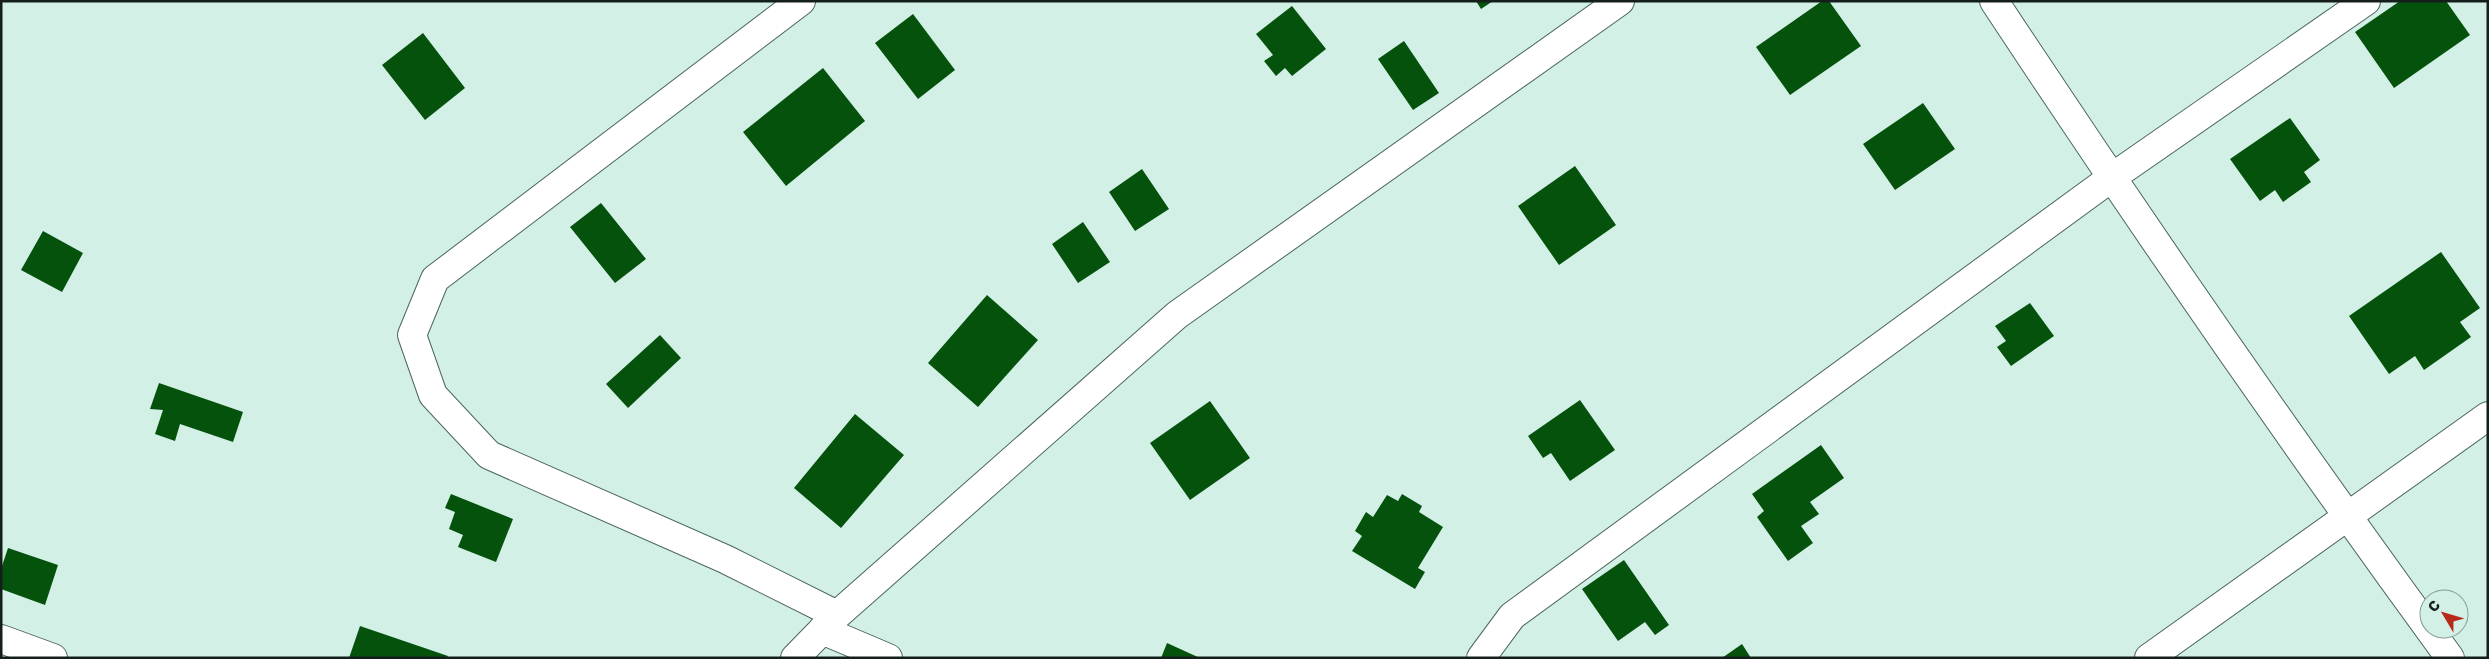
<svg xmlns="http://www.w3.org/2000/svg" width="2489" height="659" font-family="'Golos Text',sans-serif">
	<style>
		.building { fill: #05520d }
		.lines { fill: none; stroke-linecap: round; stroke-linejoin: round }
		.minor-casing { stroke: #4b665d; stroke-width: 30 }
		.minor { stroke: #fff; stroke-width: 28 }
	</style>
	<rect width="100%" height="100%" fill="#d2f0e6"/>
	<path class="building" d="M1476,1H1493L1481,9Z
		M1822,1H1829L1861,46L1790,95L1756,47Z
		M2400,1H2446L2470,35L2394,88L2355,32Z
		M1292,6L1326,49L1292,76L1285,68L1276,76L1264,61L1273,55L1256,34Z
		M913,14L955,70L918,99L875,43Z
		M423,33L465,88L425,120L382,65Z
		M1404,41L1439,93L1413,110L1378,59Z
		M823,68L865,121L786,186L743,132Z
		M1923,103L1955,149L1895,190L1863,144Z
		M2290,118L2320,160L2304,172L2311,182L2283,202L2275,190L2260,201L2230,159Z
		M1575,166L1616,225L1559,265L1518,206Z
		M1142,169L1169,209L1135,231L1109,192Z
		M601,203L646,259L615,283L570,227Z
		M1083,222L1110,262L1078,283L1052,244Z
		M43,231L83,253L62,292L21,270Z
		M2441,252L2480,308L2460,322L2471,337L2424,370L2415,356L2389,374L2349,316Z
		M987,295L1038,340L978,407L928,363Z
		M2030,303L2054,336L2011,366L1997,347L2006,341L1995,326Z
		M660,335L681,358L628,408L606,384Z
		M159,383L243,412L233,442L180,424L175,441L155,434L163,410L150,409Z
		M1580,400L1615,450L1570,481L1551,453L1543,458L1528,436Z
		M1210,401L1250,458L1190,500L1150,443Z
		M855,414L904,455L841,528L794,488Z
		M1821,445L1844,478L1810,502L1819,514L1801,526L1813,543L1788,561L1757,517L1764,511L1752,494Z
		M451,494L513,519L496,562L458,547L463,535L449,529L455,512L445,508Z
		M1402,494L1422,506L1419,512L1443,527L1418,568L1425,572L1415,589L1352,551L1362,536L1355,531L1366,512L1373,517L1387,495L1398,501Z
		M8,548L58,565L45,605L1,589V569Z
		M1624,560L1669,625L1655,635L1645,622L1618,641L1582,589Z
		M360,626L448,656L447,658H349Z
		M1167,643L1200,658H1161Z
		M1742,644L1751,658H1722Z"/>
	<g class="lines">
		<defs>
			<path id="minor" d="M801,1L435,279L412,335L433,395L489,455L725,559L837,615
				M1994,1C2141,224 2293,443 2450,658
				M822,630L888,658
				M1,639L53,658
				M795,658L837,615L1177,315L1620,1
				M1481,658L1512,616L2111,178L2366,1
				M2149,658L2488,416"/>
		</defs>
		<use href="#minor" class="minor-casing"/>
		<use href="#minor" class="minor"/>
	</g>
	<rect width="2489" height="659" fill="none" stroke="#141f1b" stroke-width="5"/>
	<g transform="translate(2444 614) rotate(308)"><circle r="24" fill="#d2f0e6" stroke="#869c95"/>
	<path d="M0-4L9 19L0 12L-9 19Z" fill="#b72a17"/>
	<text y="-8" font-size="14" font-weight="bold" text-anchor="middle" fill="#141f1b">С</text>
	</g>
</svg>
